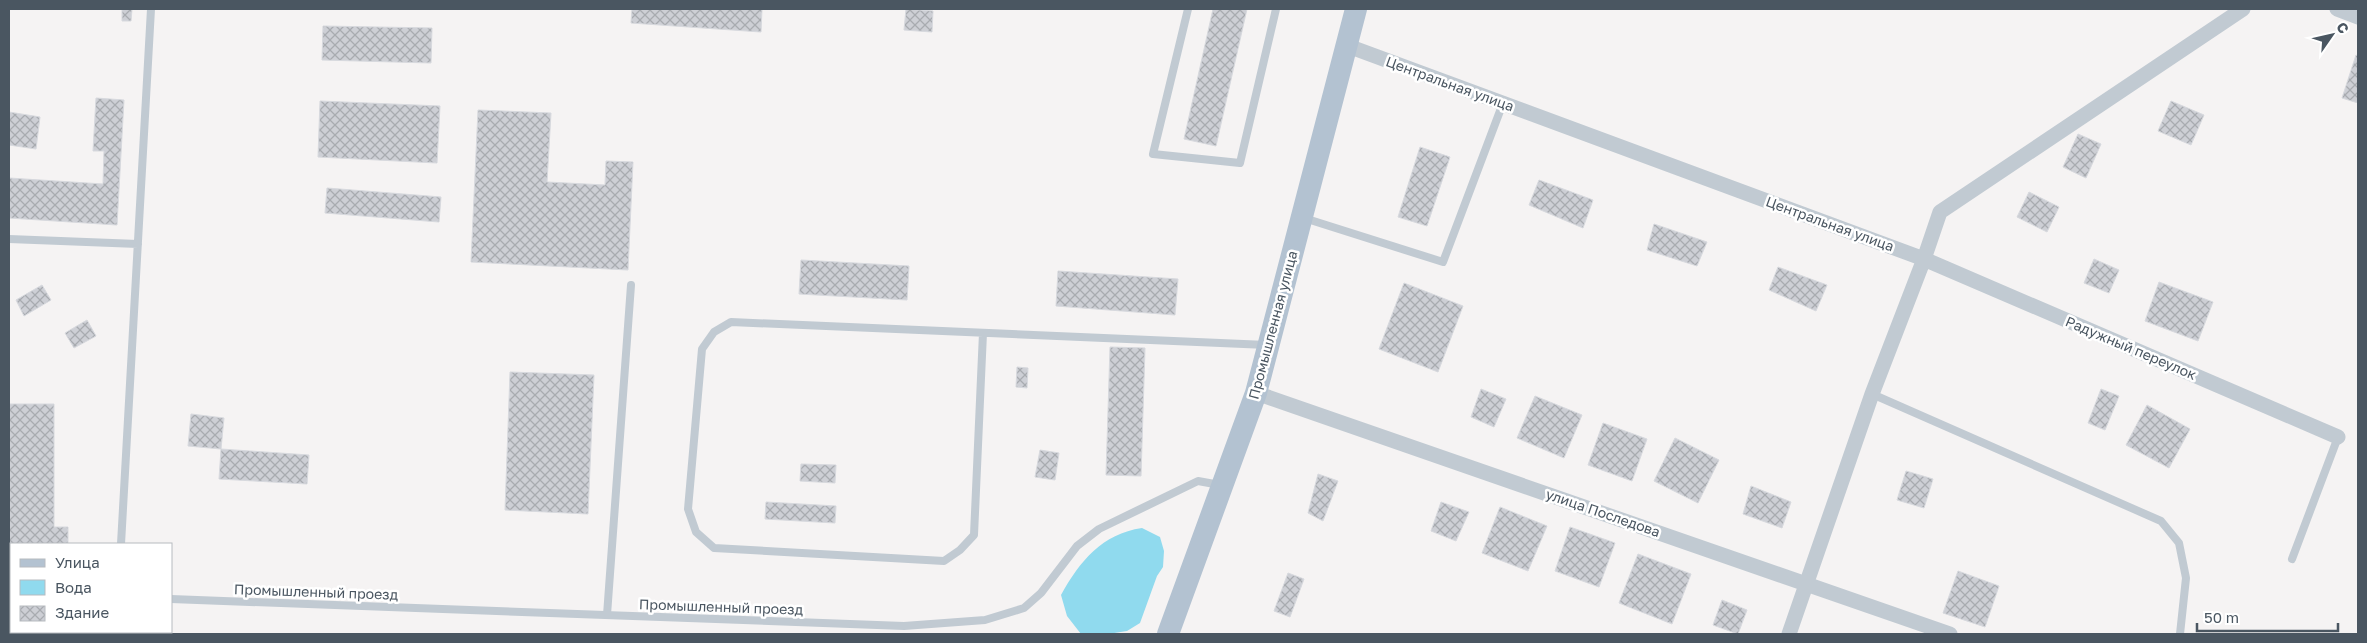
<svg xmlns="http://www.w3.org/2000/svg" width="2367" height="643" font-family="'Golos Text',sans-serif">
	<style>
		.water { fill: #90daee }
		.building { fill: url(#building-cross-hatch); stroke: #d7d9de }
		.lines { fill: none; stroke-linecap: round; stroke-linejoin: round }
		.service { stroke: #c1cad2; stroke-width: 8 }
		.minor { stroke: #c1cad2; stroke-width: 15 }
		.primary { stroke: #b3c2d1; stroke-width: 22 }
		.labels { text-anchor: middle; stroke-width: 5; stroke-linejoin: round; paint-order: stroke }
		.street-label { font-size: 14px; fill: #4a5661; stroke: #fff }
	</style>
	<defs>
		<pattern id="building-cross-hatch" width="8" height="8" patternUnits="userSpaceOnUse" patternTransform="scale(1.25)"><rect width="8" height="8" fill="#cdcfd5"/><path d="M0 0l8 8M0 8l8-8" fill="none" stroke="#a8abb0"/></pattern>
	</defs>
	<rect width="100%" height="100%" fill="#f5f3f3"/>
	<path class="water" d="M1142,528L1160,537L1164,551L1163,567L1157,576L1140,623L1127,631L1108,634H1081L1067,616L1061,595C1080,561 1102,534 1142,528Z"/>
	<path class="building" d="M122,9H132L131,21H122Z
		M632,9H762L761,32L631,23Z
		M906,9L933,11L932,32L904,30Z
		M1213,9H1247L1216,146L1184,139Z
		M323,26L432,28L431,63L322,60Z
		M2356,55L2358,56V103L2342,98Z
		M96,98L124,100L117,225L9,218V178L103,184L104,151H93Z
		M320,101L440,106L437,163L318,157Z
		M2171,101L2204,115L2191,145L2158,131Z
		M478,110L551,113L547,182L605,185L606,161L633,162L628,270L471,262Z
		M9,112L40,117L36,149L9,145Z
		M2078,134L2101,144L2086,178L2063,167Z
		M1420,147L1450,157L1427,226L1398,217Z
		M1539,180L1593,200L1583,228L1529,205Z
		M327,188L441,197L439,222L325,213Z
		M2029,192L2059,207L2047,232L2017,217Z
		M1654,224L1707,242L1697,266L1647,250Z
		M2094,259L2119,270L2109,293L2084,283Z
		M801,260L909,266L907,300L799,294Z
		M1778,267L1827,285L1816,311L1769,290Z
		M1058,271L1178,279L1175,315L1056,306Z
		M2159,282L2213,302L2198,341L2145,321Z
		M1404,283L1463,306L1438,372L1379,349Z
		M42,285L51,300L24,316L16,300Z
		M87,320L96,336L74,348L65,333Z
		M1110,347L1145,348L1141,476L1106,475Z
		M1017,367L1028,368L1027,388L1016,387Z
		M510,372L594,375L588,514L505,510Z
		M1481,389L1506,399L1494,427L1471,417Z
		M2101,389L2119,396L2105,430L2088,423Z
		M1535,396L1582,415L1564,458L1517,438Z
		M9,404H54V527H68V544H11V564H9Z
		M2147,405L2190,429L2169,468L2126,445Z
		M191,414L224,418L221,449L188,446Z
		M1603,423L1647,439L1632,481L1588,465Z
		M1675,438L1719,460L1698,503L1654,481Z
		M221,449L309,455L307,484L219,479Z
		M1040,450L1059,453L1055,480L1035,477Z
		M801,464L836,465L835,483L800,481Z
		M1906,471L1933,479L1924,508L1897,500Z
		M1318,474L1338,481L1323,521L1308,513Z
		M1751,486L1791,502L1782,528L1743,514Z
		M766,502L836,506L835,523L765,519Z
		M1441,502L1469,512L1456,541L1431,531Z
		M1500,507L1547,526L1528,571L1482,553Z
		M1570,527L1615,543L1599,587L1555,571Z
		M1638,554L1691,574L1672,624L1619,603Z
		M1958,571L1999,586L1985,627L1943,613Z
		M1288,573L1304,579L1290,617L1274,611Z
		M1722,600L1747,610L1738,634L1713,625Z"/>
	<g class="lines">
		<path class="service" d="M1188,9L1153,154L1240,163L1276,9
			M1304,218L1443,262L1503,103
			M9,239L138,244
			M983,333L974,535L960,550L944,561L714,548L696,532L688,509L702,349L714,332L731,322L1267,345
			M1872,394L2161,521L2179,543L2186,578L2180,634
			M121,544L151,9
			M2292,559L2338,437
			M9,598H11
			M171,599L904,626L985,620L1024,608L1041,593L1077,546L1099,529L1198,481L1220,485
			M607,615L631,285"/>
		<path class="minor" d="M2337,9L2358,17
			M1348,46L1924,259L1940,212L2243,9
			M1256,393L1950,634
			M1789,634L1872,394L1924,259L2338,437"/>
		<path class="primary" d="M1168,634L1256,393L1356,9"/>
	</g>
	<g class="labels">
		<g class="street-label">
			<text transform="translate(1450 84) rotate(20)" y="5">Центральная улица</text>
			<text transform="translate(1830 224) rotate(20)" y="5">Центральная улица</text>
			<text transform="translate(1273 325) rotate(-75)" y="5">Промышленная улица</text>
			<text transform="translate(2131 348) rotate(23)" y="5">Радужный переулок</text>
			<text transform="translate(1603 513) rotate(19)" y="5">улица Последова</text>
			<text transform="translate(316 592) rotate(2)" y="5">Промышленный проезд</text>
			<text transform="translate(721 607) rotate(2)" y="5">Промышленный проезд</text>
		</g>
	</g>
	<rect width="2367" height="643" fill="none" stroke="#4a5661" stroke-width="20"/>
	<rect x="10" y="543" width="162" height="90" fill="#ffffff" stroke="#b7bbc0"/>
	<rect x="20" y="559" width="25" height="8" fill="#b3c2d1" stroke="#b7bbc0"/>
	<text x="55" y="568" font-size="15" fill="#4a5661">Улица</text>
	<rect x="20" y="580" width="25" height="15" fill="#90daee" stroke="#b7bbc0"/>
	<text x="55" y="593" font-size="15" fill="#4a5661">Вода</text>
	<rect x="20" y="606" width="25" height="15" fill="url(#building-cross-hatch)" stroke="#b7bbc0"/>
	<text x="55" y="618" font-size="15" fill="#4a5661">Здание</text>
	<g transform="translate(2332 35) rotate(56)" stroke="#ffffff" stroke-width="4" paint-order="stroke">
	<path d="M0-4L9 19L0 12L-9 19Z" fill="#4a5661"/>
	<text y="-8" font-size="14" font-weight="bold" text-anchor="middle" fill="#4a5661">С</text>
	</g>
	<path d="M2197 623v8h141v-8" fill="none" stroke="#4a5661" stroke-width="2.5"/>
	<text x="2204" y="623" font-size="15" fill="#4a5661" stroke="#ffffff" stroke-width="4" paint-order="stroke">50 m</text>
</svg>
